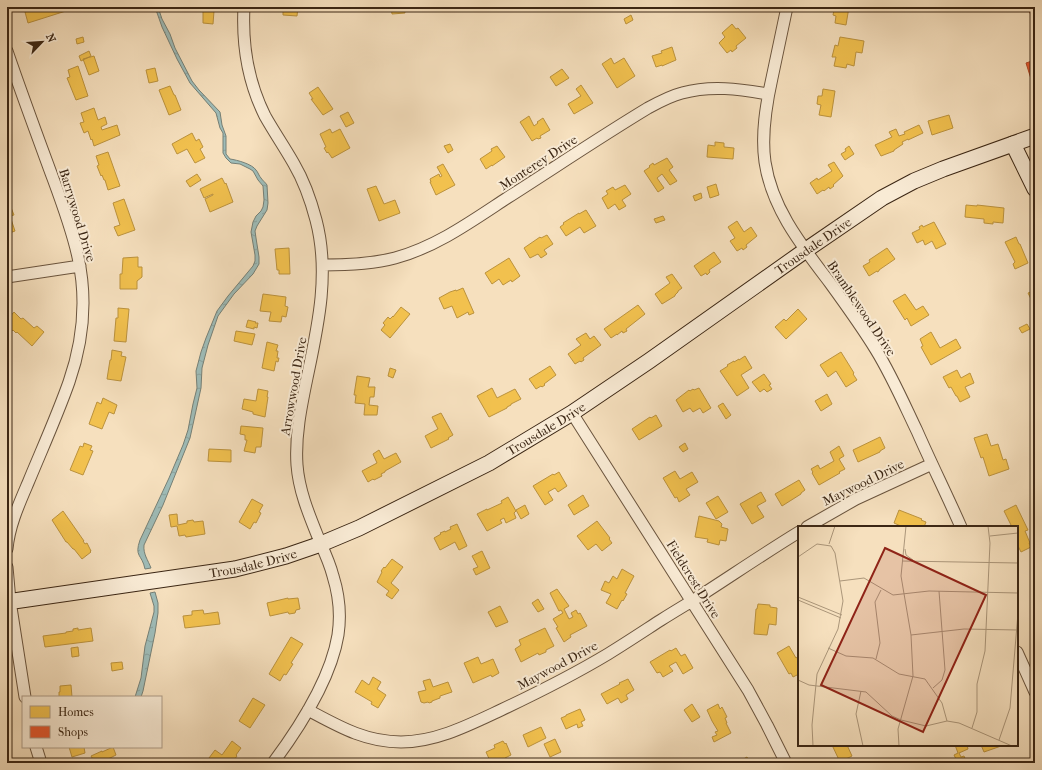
<svg xmlns="http://www.w3.org/2000/svg" width="1042" height="770" font-family="'IM FELL French Canon',serif">
	<style>
		.water { fill: url(#water-ripples); stroke: #768076 }
		.homes { fill: #f2c14e; stroke: #bb923d }
		.shops { fill: #e4572e; stroke: #b14826 }
		.lines { fill: none; stroke-linecap: round; stroke-linejoin: round }
		.street-casing { stroke: #6a543e; stroke-width: 13 }
		.secondary-casing { stroke: #3b2614; stroke-width: 17 }
		.street { stroke: #f9ebd5; stroke-width: 11 }
		.secondary { stroke: #f9ebd5; stroke-width: 15 }
		.labels { text-anchor: middle; stroke-width: 4; stroke-linejoin: round; paint-order: stroke }
		.street-label { font-size: 13px; fill: #3b2614; stroke: #f9ebd5 }
		.inset-road { fill: none; stroke: #ab967a; stroke-width: 1 }
		.view { fill: #8f2418; fill-opacity: 0.15; stroke: #8f2418; stroke-width: 2 }
		.inset-edge { fill: none; stroke: #3b2614; stroke-width: 2 }
	</style>
	<defs>
		<pattern id="water-ripples" width="26" height="14" patternUnits="userSpaceOnUse"><rect width="26" height="14" fill="#9ebcb8"/><path d="M2 4q2-2 4 0t4 0M15 11q2-2 4 0t4 0" fill="none" stroke="#89a19d"/></pattern>
	</defs>
	<rect width="100%" height="100%" fill="#f6e0be"/>
	<filter id="stains"><feTurbulence type="fractalNoise" baseFrequency=".005" numOctaves="4"/><feColorMatrix values="0 0 0 0 .2 0 0 0 0 .09 0 0 0 0 .02 0 0 0 .5 -.17"/></filter>
	<radialGradient id="worn" r=".72"><stop offset=".6" stop-color="#630" stop-opacity="0"/><stop offset="1" stop-color="#630" stop-opacity=".3"/></radialGradient>
	<path class="water" d="M155,7H158L162,19L170,34L175,48L192,81L199,90L220,112L222,125L226,136V154L230,159C237,160 252,164 256,170C258,172 259,176 261,178C263,181 265,182 267,185L268,203L267,210L257,226L255,231L256,238L259,257V264L253,274L234,294L218,316L208,345L202,368L201,388L190,438L163,505L144,545C143,554 148,560 151,568L145,569C142,554 134,557 140,540L169,478L183,445L188,430L193,404L197,388L196,371L201,352L206,338L217,311L228,296L253,266L255,261V255L251,232L253,222L256,216L261,211L263,207L264,200L263,186L258,180L253,171L250,169L240,164L231,163L226,158L223,153V133L220,128L216,113L190,83L177,59L162,27Z
		M155,592L158,603V613L155,633L143,691L141,697H135L141,678L145,646L154,612V606L150,593Z"/>
	<path class="homes" d="M42,7H68L69,10L28,23L25,12Z
		M283,7H298L297,16L283,15Z
		M321,7H337V8H333L332,11L322,10V7Z
		M391,7H412V8H404L405,13L392,14Z
		M837,7H849L846,25L835,23L836,16L833,15L834,10H836Z
		M203,10L214,11L213,24L203,23Z
		M631,15L633,20L626,24L624,19Z
		M732,24L736,29L738,28L746,38L736,46L737,48L732,52L731,50L727,53L719,43L725,37L722,33Z
		M83,37L84,42L77,44L76,39Z
		M840,37L864,41L862,53L856,52L854,66L847,64L846,68L834,66L836,57H832L835,45L838,46Z
		M672,47L676,60L662,66V65L656,67L652,56L662,53L661,51Z
		M89,51L91,56L81,61L79,56Z
		M94,56L99,71L89,75L83,59Z
		M611,58L614,64L624,58L635,76L617,88L602,64Z
		M78,66L88,96L76,100L67,78L70,77L68,70Z
		M155,68L158,81L149,83L146,70Z
		M562,69L569,78L556,86L550,77Z
		M581,85L593,103L574,114L568,104L581,96L576,89Z
		M170,86L174,95H175L181,110L169,115L159,90Z
		M318,87L333,109L323,115L311,99H313L309,93Z
		M823,89L835,91L831,117L819,115L821,105L817,104L818,96H822Z
		M94,108L98,120L105,117L107,124L101,127L102,130L117,125L120,135L94,146L92,139L91,140L88,131L84,133L80,123L84,122L81,113Z
		M348,112L354,123L346,127L340,116Z
		M949,115L953,128L932,135L928,121Z
		M529,116L534,126L538,123L537,122L543,118L550,130L540,136L541,138L538,139L537,138L532,141L520,122Z
		M919,125L923,133L908,140V139L902,142L903,144L894,150V151L881,156L875,145L892,137L889,132L896,129L899,136L905,134L904,132Z
		M330,129L332,133L340,129L350,148L332,158L328,152L327,153L324,148L326,147L320,134Z
		M192,133L196,141L199,139L203,147L200,149L205,158L195,163L187,149L177,154L172,144Z
		M715,142L724,143V147L734,148L733,159L707,157L708,145L715,146Z
		M450,144L453,150L448,153L444,146Z
		M497,146L505,157L492,166V165L486,169L480,159L492,151L491,149Z
		M849,146L854,154L845,160L841,154L846,151L845,149Z
		M108,152L120,186L108,190L105,180H104L102,175L101,176L97,166L99,165L96,156Z
		M667,158L673,167L669,170L677,181L670,185L662,174L657,178L664,188L658,192L644,171L650,167L649,166L653,163L654,165Z
		M834,162L843,176L833,185L834,186L830,189L829,187L824,191L823,190L817,194L810,183L817,178L818,180L832,171L828,165Z
		M443,164L455,185L436,195L430,182H431L430,179L439,174L440,177L442,176L437,167Z
		M197,174L201,180L190,187L186,181Z
		M222,178L225,184L226,183L233,202L210,212L205,199L213,195V194L204,198L200,189Z
		M716,184L719,195L710,198L707,187Z
		M625,185L631,194L622,200L626,206L619,210L615,204L608,209L602,198L608,194L606,191L613,187L615,190Z
		M376,186L384,204L395,200L400,213L379,221L367,189Z
		M701,193L702,198L695,201L693,196Z
		M124,199L135,230L118,236L114,227L120,225L113,203Z
		M10,205L14,215L10,216L15,231L7,234V207Z
		M966,205L977,206V205L1004,208L1003,223L993,222V224L984,223V219L965,217Z
		M586,210L596,226L584,233L580,227L566,236L560,227L564,224L563,223L579,213V214Z
		M663,216L665,220L656,223L654,219Z
		M737,221L744,232L751,227L757,236L746,245L747,247L743,250L742,248L737,251L730,241L735,238L728,227Z
		M934,222L946,244L936,249L932,241L925,245L923,240L917,243L912,233L920,229L919,227L922,225L923,227Z
		M547,235L553,244L544,250L547,254L541,258L538,254L530,258L524,248L540,237L541,238Z
		M1016,237L1019,244H1020L1028,263L1015,269L1013,264L1015,262L1005,242Z
		M289,248L290,274H279V270H277L275,249Z
		M887,248L895,259L879,270V271L877,272V271L869,276L863,266L870,262L869,260Z
		M714,252L721,262L709,270L710,272L707,275L706,273L701,276L694,266Z
		M138,257V267H142V277L137,281V289H120V274H122L123,258Z
		M509,258L520,276L512,282L511,280L503,285L499,279L492,284L485,273Z
		M672,274L682,288L678,291V292L675,295V296L662,304L655,294L670,283L666,277Z
		M463,288L474,313L469,315L468,312L457,318L452,306L444,309L439,298L450,292L456,290V291Z
		M1035,290V307L1028,293Z
		M263,294L286,297L285,306L288,307L286,317L282,316L281,322L269,321L271,312L260,311Z
		M905,294L916,310L923,306L929,315L911,326L907,318L905,320L893,301Z
		M638,305L645,314L626,329L627,331L623,333L622,331L617,335V334L611,338L604,329Z
		M401,307L410,314L390,338L381,330L385,325L383,323L388,317L390,319L393,316V317Z
		M118,308L129,309L126,342L114,341L116,318H118Z
		M798,309L807,319L786,339L775,327L784,319L786,321Z
		M14,312L21,319L23,318L34,328L37,326L44,332L32,346L17,332L16,333L13,330L7,336V320Z
		M248,320L256,322L255,323H258L257,328L254,327V329L246,327Z
		M1027,324L1030,329L1022,333L1019,328Z
		M236,331L255,334L252,345L234,341Z
		M931,332L940,348L956,339L961,348L931,365L921,347L923,346L920,339Z
		M586,333L590,339L594,336L601,345L583,358L584,360L581,362L580,361L575,364L568,354L581,345L576,339Z
		M267,342L278,345L276,351H278L277,358H279L278,362L276,361L274,371L262,368Z
		M112,350L122,352L121,356L126,357L121,381L107,379L110,360H111Z
		M841,352L854,373L853,374L857,380L846,387L836,371L828,377L820,365Z
		M745,356L752,368L741,375L749,388L737,396L720,371L728,366L727,365L734,361V362L739,359V360Z
		M550,366L556,375L544,384L545,385L542,387L541,386L536,389L529,379Z
		M390,368L396,370L393,378L388,376Z
		M957,370L961,378L970,373L974,383L965,387L970,397L960,402L957,396H956L951,387L949,388L943,377Z
		M764,374L771,384L769,385L772,389L767,392L764,389L760,392L752,382Z
		M357,376L370,378L368,387H375L374,397H370L369,405L378,406L377,415H364L365,404L355,403L356,395H354Z
		M492,388L497,398L515,389L521,399L511,404V405L507,407V408L489,417L477,396Z
		M699,388L711,408L703,413L700,408L693,412L690,408L683,412L676,400L689,390L690,391L693,389L694,390Z
		M258,389L268,391L267,397H268L265,417L253,414V412L242,409L244,399L256,401Z
		M827,394L832,404L821,411L815,401Z
		M103,398L117,405L114,414L109,412L102,429L89,424L97,402L101,404Z
		M723,403L731,415L726,419L718,406Z
		M441,413L453,435L448,438L449,439L431,448L425,436L438,429L432,417Z
		M656,415L662,426L639,440L632,429L650,417L651,418Z
		M241,426L263,428L261,447H256L255,453L244,451L247,440H245V435L240,434Z
		M987,434L991,446L998,444L1003,460L1006,459L1009,469L989,476L983,457L981,458L974,438Z
		M880,437L885,448L880,451V452L858,462L853,450Z
		M84,443L92,446L90,450L93,451L83,475L70,470L80,446L83,447Z
		M685,443L688,449L683,452L679,447Z
		M839,446L844,456L839,459L845,469L839,472L840,473L819,485L812,473L813,472L811,469L818,465L820,469L834,461L830,452Z
		M209,449L231,450V462L208,461Z
		M379,450L384,459L396,453L401,462L385,471V472L381,474L382,476L374,480L373,479L368,482L362,471L377,463L373,454Z
		M675,471L680,479L692,472L698,482L686,489L690,495L679,502L677,497L675,498L663,478Z
		M559,472L567,486L558,492L555,488L548,492L553,500L545,505L533,486L553,474L554,475Z
		M799,480L805,490L801,493V494L782,506L775,494Z
		M761,492L766,501L757,506L764,517L752,524L740,504Z
		M583,495L589,506L574,515L568,505Z
		M718,496L728,512L716,519L706,503Z
		M508,497L516,511L514,513L516,518L506,523L504,518L500,520L502,523L487,531L477,514L487,509V510L502,503L501,501Z
		M252,499L263,505L259,512L261,513L256,523L254,522L250,529L239,522Z
		M525,505L529,514L521,519L516,510Z
		M1016,505L1028,530L1025,531L1030,543H1029L1031,547L1021,552L1017,544V527H1012L1004,511Z
		M899,510L922,519L921,520L926,522L924,527H903L894,523Z
		M63,511L84,541H83L85,544L87,543L91,551H90L91,552L82,559L74,549H73L67,542H66L52,520Z
		M177,514L178,525L187,523V521L193,520L194,522L203,521L205,534L186,537L185,535L179,536L177,526L171,527L169,515Z
		M699,516L719,521L722,524L721,527L728,529L726,541L720,540L719,545L707,542L708,539L695,537Z
		M597,521L610,538L609,539L612,543L602,551L596,544L588,550L577,536Z
		M457,524L467,546L459,550L455,542L440,550L434,538L441,534L440,533L445,531V532L451,529L450,527Z
		M482,551L490,568L476,575L473,569L478,567L472,556Z
		M392,559L403,567L391,583L399,590L392,599L386,595L389,591L377,582L382,572L381,571L384,567L385,568Z
		M622,569L634,576L625,593L627,594L623,601L622,600L617,609L606,603L611,594L601,590L605,581L609,583L613,576L617,579Z
		M557,589L569,606L564,609L569,619L573,617L571,613L576,610L578,614L580,613L587,626L570,635L571,637L564,642L556,628L558,627L553,619L563,613L561,610L559,611L550,593Z
		M288,598V599L298,598L300,609L296,610L295,613L289,614L288,612L270,616L267,603Z
		M538,599L544,609L538,612L532,603Z
		M758,604L770,605V607L777,608L776,625L769,624L767,635L754,634L756,609H757Z
		M500,606L508,622L496,627L488,612Z
		M203,610L204,614L218,612L220,624L185,628L183,616L192,615V611Z
		M78,628V630L91,628L93,641L45,647L43,636L66,633V632L73,631V629Z
		M545,628L554,646L546,650V652L539,655L538,653L521,662L515,649L521,645L519,640Z
		M291,637L303,644L291,663L293,664L286,675L284,674L280,681L269,674Z
		M789,646L796,658L799,656V674L793,677L791,673L789,674L777,653Z
		M78,647L79,656L72,657L71,648Z
		M676,648L681,656L685,654L693,668L683,674L676,662L669,666L673,671L663,677L660,672L657,673L650,662L670,650L671,651Z
		M478,657L481,664L493,659L499,673L492,677L491,675L473,683L464,663Z
		M122,662L123,669L112,671L111,663Z
		M373,677L381,682L377,689L386,695L378,708L371,704L372,702L355,692L362,680L369,685Z
		M430,679L433,687L448,682L452,692L440,696V698L432,701V702L429,703L428,702L424,703L421,702L418,692L426,690L423,681Z
		M628,679L634,690L626,695L628,699L621,703L618,698L607,704L601,694L620,684L619,683Z
		M71,685L72,697H59V692H60V686Z
		M253,698L265,705L250,728L239,721Z
		M692,704L700,717L692,722L684,710Z
		M718,704L720,709L722,707L727,717L725,718L727,723H726L731,733L714,742L712,737L717,735L715,732L718,731L712,721L707,710Z
		M580,709L585,720L581,722L583,726L578,728L577,724L566,729L561,718L566,716V715Z
		M541,727L546,738L528,747L523,735Z
		M555,739L561,752L550,757L544,744Z
		M232,741L241,748L236,755L237,756L232,763H215L209,758L215,750L222,755Z
		M503,741L505,744L506,743L511,755L505,758L507,763H491L486,752L495,748L494,745Z
		M832,745H847L852,756L840,762Z
		M955,745H967L968,749L959,753L961,757L964,756L967,763H947L956,759L954,755L958,753Z
		M981,745H1004L984,752Z
		M69,747H84L85,753L72,757Z
		M113,747L116,755L106,760V761L102,763H95L91,756L102,751V752Z
		M747,757L750,763H736Z"/>
	<path class="shops" d="M1028,7H1035V27Z
		M1035,60V82H1032L1026,63Z"/>
	<g class="lines">
		<defs>
			<path id="street" d="M244,7C242,45 248,82 265,116C274,132 285,148 294,164C304,181 311,201 316,220C330,273 318,326 307,378C301,407 295,436 297,465C299,492 310,517 320,542C325,553 330,564 333,576C339,595 341,615 338,635C331,678 299,728 273,763
				M787,7C782,31 777,54 772,78C766,105 761,134 765,162C772,209 802,246 830,283C846,305 862,327 876,350C892,376 904,404 917,431C931,463 947,495 961,527
				M7,51C20,89 34,127 48,165C59,195 71,225 78,257C87,298 83,342 69,382C57,416 42,449 28,483C19,504 9,526 7,549
				M323,265C347,265 372,264 395,258C436,247 472,221 507,198C554,168 600,137 648,108C659,102 670,96 682,93C711,85 739,89 768,94
				M7,277L80,266
				M572,413L748,690L767,725L786,763
				M807,527L856,499L932,464
				M7,567L10,601L25,697
				M1017,652L1035,692
				M308,710C338,726 365,742 401,742C436,742 469,725 501,710C537,693 573,675 608,654C626,643 644,631 661,620C672,613 682,607 692,601C728,578 763,554 799,532
				M36,747L41,763"/>
			<g id="secondary">
				<path d="M1013,144L1035,189"/>
				<path id="s1" d="M7,602L235,569L286,556L321,544L359,528L489,463L572,413L649,361L806,250L882,198L914,181L943,169L1035,136"/>
			</g>
		</defs>
		<use href="#street" class="street-casing"/>
		<use href="#secondary" class="secondary-casing"/>
		<use href="#street" class="street"/>
		<use href="#secondary" class="secondary"/>
	</g>
	<g class="labels">
		<g class="street-label">
			<text transform="translate(538 162) rotate(-33)" y="5">Monterey Drive</text>
			<text transform="translate(78 215) rotate(73)" y="5">Barrywood Drive</text>
			<text dy="5" stroke="none"><textPath href="#s1" startOffset="897">Trousdale Drive</textPath></text>
			<text transform="translate(862 308) rotate(56)" y="5">Bramblewood Drive</text>
			<text transform="translate(293 386) rotate(-80)" y="5">Arrowwood Drive</text>
			<text dy="5" stroke="none"><textPath href="#s1" startOffset="573">Trousdale Drive</textPath></text>
			<text transform="translate(863 482) rotate(-26)" y="5">Maywood Drive</text>
			<text dy="5" stroke="none"><textPath href="#s1" startOffset="249">Trousdale Drive</textPath></text>
			<text transform="translate(694 579) rotate(58)" y="5">Fieldcrest Drive</text>
			<text transform="translate(557 665) rotate(-28)" y="5">Maywood Drive</text>
		</g>
	</g>
	<g transform="translate(798 526)">
		<rect width="220" height="220" fill="#f6e0be"/>
		<path class="inset-road" d="M192,10L220,7M31,18L37,0M107,23L108,29L115,34M0,31L19,18L33,20L37,27L45,75L40,103L19,148L14,199L15,220M104,35L220,37M42,55L66,52L95,69L131,65L220,67M0,71L44,89M0,74L43,92M113,109L166,103L220,104M30,122L48,130L75,132L101,148L127,153L144,177L149,195M78,133L82,117L77,76L83,64M0,154L11,159L68,166L94,190L103,194L128,200L149,195L161,197L214,220M135,162L144,154L147,144L141,65M63,165L58,188L65,220M174,202L179,186V158L187,125L192,17L190,0M201,214L212,182L220,87M101,220L100,203L115,150L113,109L103,50L108,0"/>
		<path class="view" d="M87,22L188,69L125,206L23,159Z"/>
		<rect width="220" height="220" class="inset-edge"/>
	</g>
	<rect width="1042" height="770" fill="none" stroke="#f6e0be" stroke-width="24"/>
	<rect x="8" y="8" width="1026" height="754" fill="none" stroke="#3b2614" stroke-width="2"/>
	<rect x="12" y="12" width="1018" height="746" fill="none" stroke="#3b2614"/>
	<rect x="22" y="696" width="140" height="52" fill="#f9ebd5" stroke="#ad9c88"/>
	<rect x="30" y="706" width="20" height="12" fill="#f2c14e" stroke="#ad9c88"/>
	<text x="58" y="716" font-size="12" fill="#3b2614">Homes</text>
	<rect x="30" y="726" width="20" height="12" fill="#e4572e" stroke="#ad9c88"/>
	<text x="58" y="736" font-size="12" fill="#3b2614">Shops</text>
	<g transform="translate(42 42) rotate(65)" stroke="#f9ebd5" stroke-width="3" paint-order="stroke">
	<path d="M0-3L7 15L0 10L-7 15Z" fill="#3b2614"/>
	<text y="-6" font-size="11" font-weight="bold" text-anchor="middle" fill="#3b2614">N</text>
	</g>
	<rect width="100%" height="100%" filter="url(#stains)"/>
	<rect width="100%" height="100%" fill="url(#worn)"/>
</svg>
